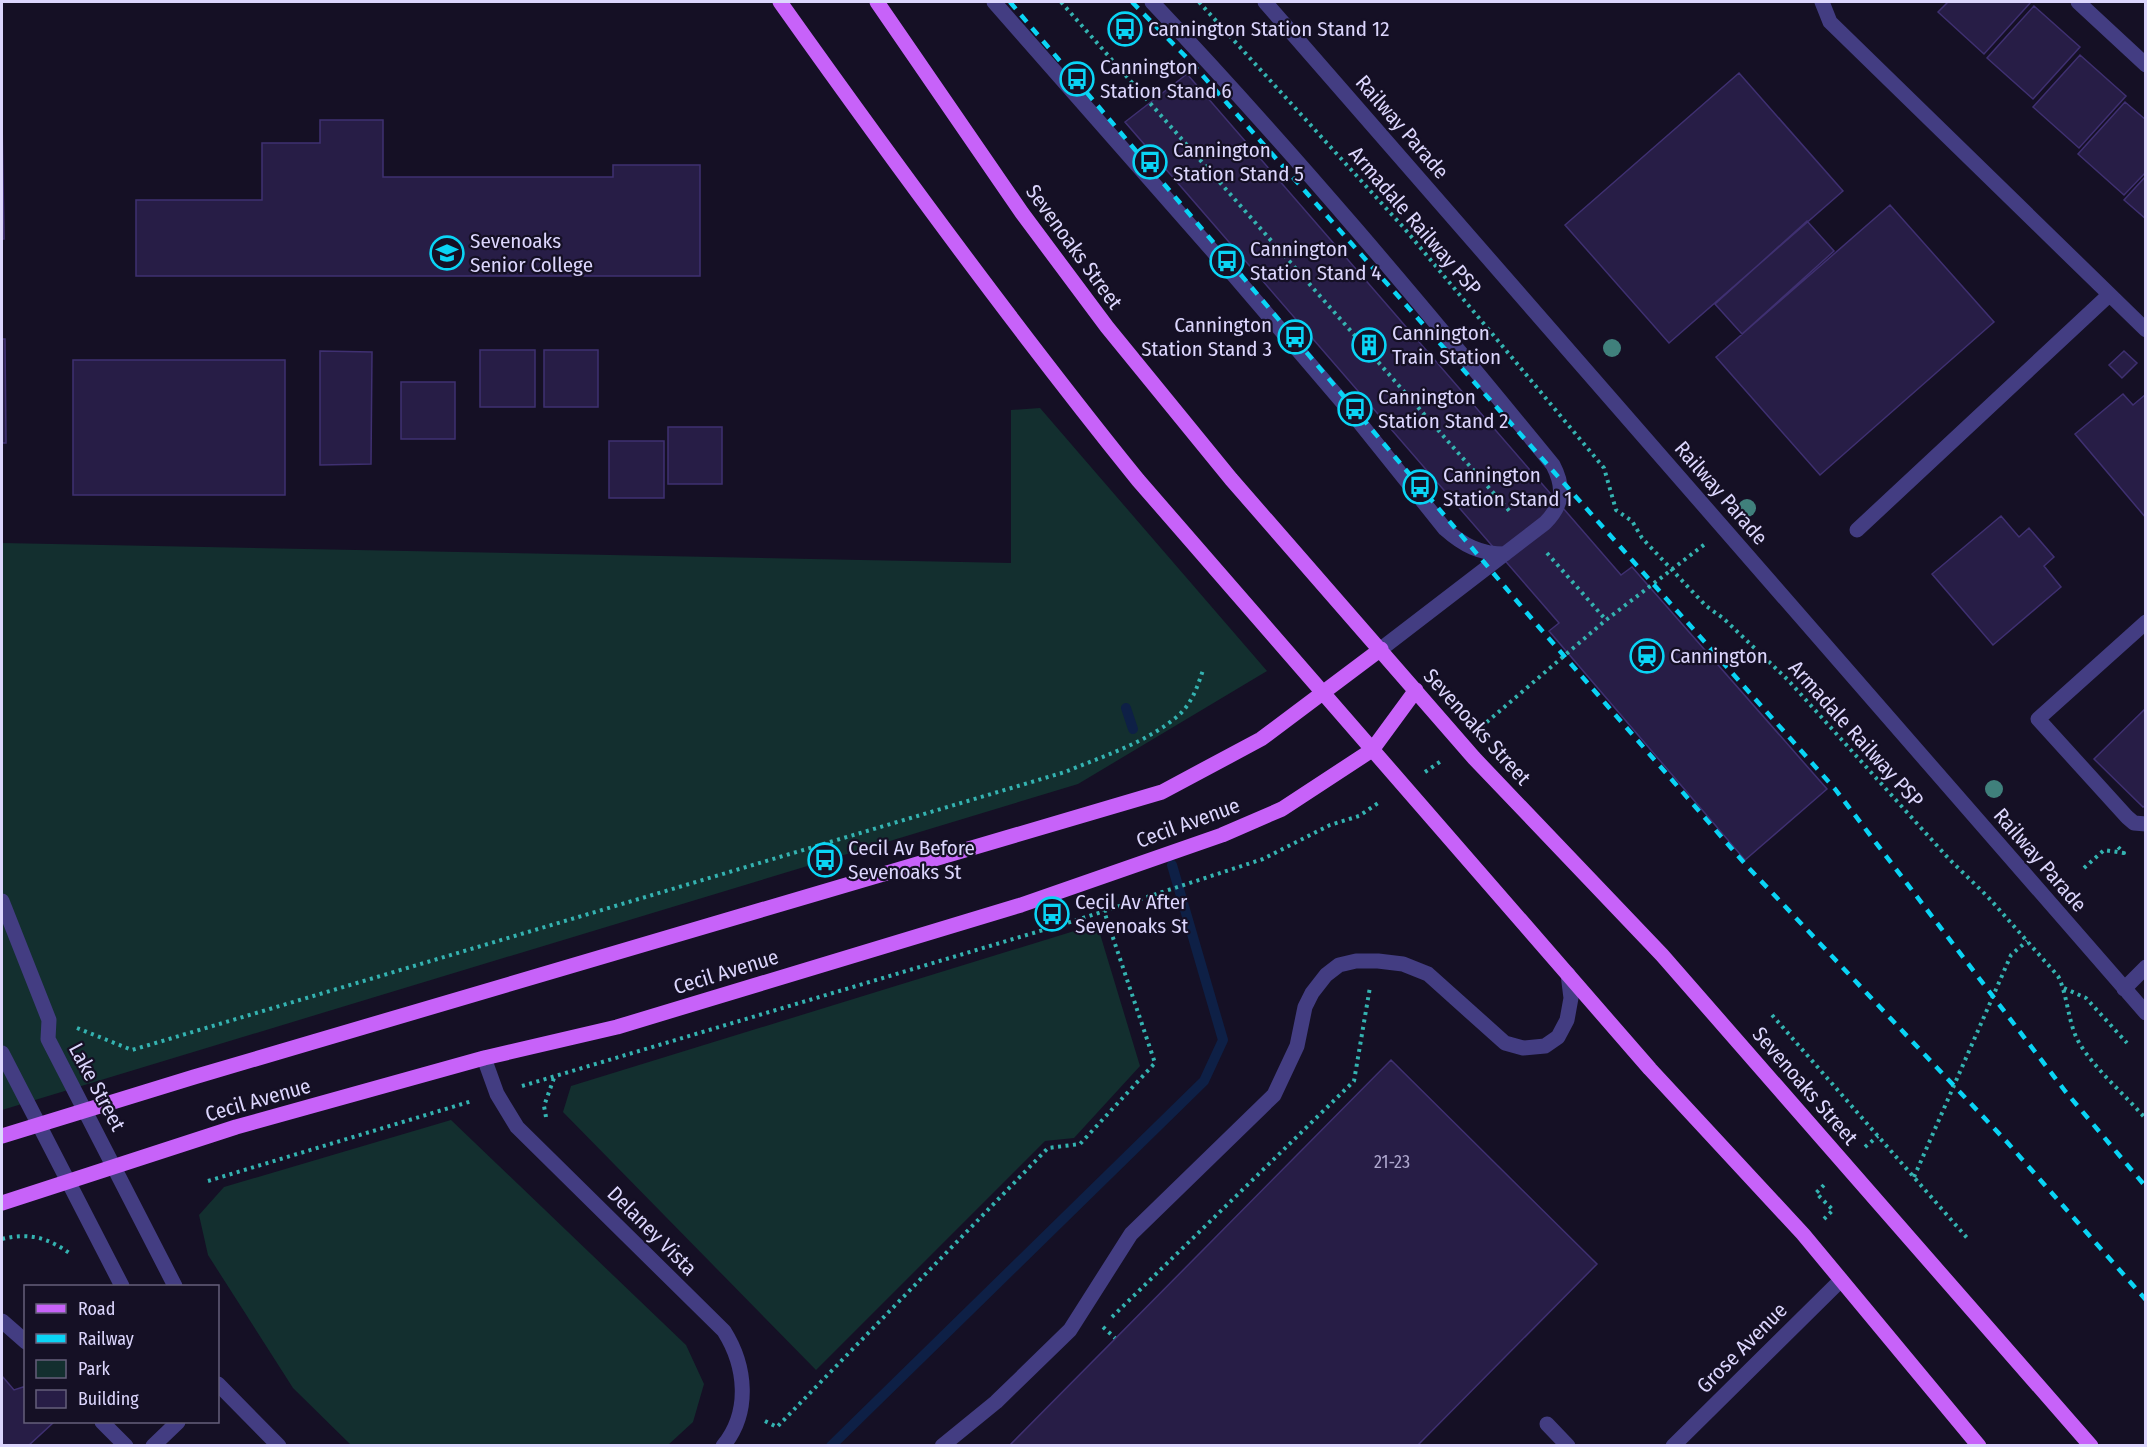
<svg xmlns="http://www.w3.org/2000/svg" width="2147" height="1447" font-family="'Fira Sans Condensed',sans-serif">
	<style>
		.green { fill: #132f2f }
		.lines { fill: none; stroke-linecap: round; stroke-linejoin: round }
		.stream { stroke: #0e2046; stroke-width: 10 }
		.building { fill: #271d46; stroke: #3f3071; stroke-width: 1.5 }
		.path { stroke: #34b3b1; stroke-width: 4; stroke-dasharray: 3 4.5; stroke-linecap: butt }
		.minor { stroke: #433d82; stroke-width: 15 }
		.major { stroke: #c762f9; stroke-width: 15 }
		.rail { stroke: #0ad4f5; stroke-width: 4.5; stroke-dasharray: 9 8; stroke-linecap: butt }
		.tree { fill: #40807c }
		.labels { text-anchor: middle; stroke-width: 4.5; stroke-linejoin: round; paint-order: stroke }
		.number-label { font-size: 18px; fill: #afa8cf }
		.poi-label { font-size: 21px; fill: #dcd6fd; stroke: #151025; text-anchor: start }
		.street-label { font-size: 21px; fill: #dcd6fd; stroke: #151025 }
	</style>
	<rect width="100%" height="100%" fill="#151025"/>
	<path class="green" d="M1040,408L1267,671L1078,784L2,1110V543L1011,563V410Z
		M1097,924L1140,1066L1074,1138L1045,1141L816,1370L563,1112L571,1086Z
		M451,1120L686,1345L704,1384L693,1422L668,1445H351L293,1388L208,1255L199,1215L224,1187Z"/>
	<g class="lines">
		<path class="stream" d="M1126,708L1133,729
			M831,1446L1204,1081L1223,1040L1172,865"/>
	</g>
	<path class="building" d="M1948,2H2031L1984,54L1938,12Z
		M2034,6L2080,47L2033,99L1987,58Z
		M2080,55L2126,96L2079,148L2033,107Z
		M1739,73L1843,191L1669,343L1565,225Z
		M1187,74L1621,575L1632,567L1827,789L1745,860L1549,631L1559,623L1125,122Z
		M2125,102L2146,120V172L2124,195L2078,154Z
		M2,117L4,239H2Z
		M320,120H383V177H613V165H700V276H136V200H262V143H320Z
		M2146,176V219L2124,200Z
		M1890,205L1994,322L1820,475L1716,357Z
		M1807,221L1834,251L1742,334L1715,304Z
		M2,339H5L6,443H2Z
		M480,350H535V407H480Z
		M544,350H598V407H544Z
		M320,351L372,352L371,464L320,465Z
		M2124,351L2137,363L2122,378L2109,365Z
		M73,360H285V495H73Z
		M401,382H455V439H401Z
		M2123,394L2133,405L2146,394V518L2075,434Z
		M668,427H722V484H668Z
		M609,441H664V498H609Z
		M2001,516L2019,537L2029,528L2054,557L2044,566L2061,587L1993,645L1932,574Z
		M2146,708V805L2143,807L2094,759Z
		M1391,1060L1597,1264L1417,1446H1009Z
		M2,1376L14,1390L26,1386V1422H54L28,1446H2Z"/>
	<g class="lines">
		<path class="path" d="M1061,2L1512,514
			M1199,2L1404,228L1604,468L1616,510L1632,521L1642,538L1706,606L1723,618L1788,680L1949,859L1988,897L2058,976C2069,998 2067,1024 2081,1046C2098,1072 2125,1095 2146,1119
			M1547,553L1606,620
			M1481,727L1606,620L1705,544
			M1425,772L1441,761
			M2084,868L2104,850L2124,853L2115,844
			M2064,988L2086,998L2127,1043
			M1772,1015L1968,1239
			M77,1028L132,1050L1065,772C1103,756 1152,741 1182,712C1193,700 1198,685 1203,670
			M522,1086L1080,919L1263,859L1330,825L1359,816L1381,801
			M546,1117L544,1106L554,1078
			M1865,1147L1878,1136
			M1914,1177L2011,955L2027,941
			M208,1181L472,1101
			M1824,1219L1833,1210L1816,1193L1827,1182
			M2,1239C30,1232 49,1238 72,1255
			M1112,1317L1354,1081L1370,987
			M1103,1327L1115,1338
			M765,1421L777,1427L1048,1148L1080,1144L1155,1063L1104,911"/>
		<path class="minor" d="M994,2L1225,265L1356,418L1445,529C1463,545 1480,554 1505,554
			M1152,2C1292,150 1424,307 1553,465C1565,488 1563,505 1545,523L1381,649
			M1265,2L2146,1013
			M1822,2L1830,22L2146,330
			M2078,2L2146,65
			M1857,530L2109,295
			M2146,622L2038,719L2127,817L2134,823L2146,824
			M2,901L49,1020L48,1039L175,1286
			M2124,989L2146,967
			M2,1053L122,1286
			M484,1058L497,1094L517,1127L724,1331C746,1366 751,1412 723,1446
			M2,1321L26,1342
			M218,1384L279,1446
			M102,1422L126,1446
			M1547,1424L1568,1446
			M153,1446L178,1422
			M942,1446L996,1402L1070,1330L1131,1234L1274,1095L1297,1046L1305,1007L1312,993L1326,975L1339,965L1356,961H1378L1403,964L1428,974L1505,1043L1523,1048L1545,1046L1558,1037L1567,1020L1571,998L1568,974
			M1673,1446L1841,1280"/>
		<path class="major" d="M780,2C895,164 1013,325 1138,480L1650,1069L1803,1234L1979,1446
			M877,2L1022,213L1107,327L1231,479L1474,758L1662,955L2091,1446
			M2,1136L194,1077L1162,792L1261,739L1381,649
			M2,1203L236,1127L484,1058L617,1027L1021,905L1222,835L1282,809L1372,750L1416,690"/>
		<path class="rail" d="M1010,2L1538,626L1746,865L2007,1142L2146,1300
			M1132,2L1187,58L1835,789L2065,1091L2146,1187"/>
	</g>
	<g class="tree">
		<circle cx="1612" cy="348" r="9"/>
		<circle cx="1747" cy="508" r="9"/>
		<circle cx="1994" cy="789" r="9"/>
	</g>
	<defs>
		<symbol id="bus-ring" viewBox="-11 -11 22 22"><circle r="9.5" fill="#151025" stroke="#0ad4f5" stroke-width="1.5"/><path d="M-5-6H5V4H4V6H2V4H-2V6H-4V4H-5ZM-3.5-4V0h7V-4ZM-3.5 1.2v1.5H-2V1.2ZM2 1.2v1.5H3.5V1.2Z" fill="#0ad4f5"/></symbol>
		<symbol id="school-ring" viewBox="-11 -11 22 22"><circle r="9.5" fill="#151025" stroke="#0ad4f5" stroke-width="1.5"/><path d="M0-5L7-2L0 1L-7-2ZM-4 1L0 2.5L4 1V4Q0 6-4 4Z" fill="#0ad4f5"/></symbol>
		<symbol id="building-ring" viewBox="-11 -11 22 22"><circle r="9.5" fill="#151025" stroke="#0ad4f5" stroke-width="1.5"/><path d="M-4-6H4V6H1V3H-1V6H-4ZM-2.5-4.3h1.7v1.8h-1.7ZM.8-4.3h1.7v1.8H.8ZM-2.5-1h1.7V.8h-1.7ZM.8-1h1.7V.8H.8Z" fill="#0ad4f5"/></symbol>
		<symbol id="station-ring" viewBox="-11 -11 22 22"><circle r="9.5" fill="#151025" stroke="#0ad4f5" stroke-width="1.5"/><path d="M-3-6H3Q5-6 5-4V2Q5 4 3 4L4.5 6H3L1.5 4h-3L-3 6H-4.5L-3 4Q-5 4-5 2V-4Q-5-6-3-6ZM-3.5-4v3h7v-3ZM-3.5 1v1.5H-2V1ZM2 1v1.5H3.5V1Z" fill="#0ad4f5"/></symbol>
	</defs>
	<g fill-rule="evenodd">
		<use href="#bus-ring" x="1106" y="10" width="38" height="38"/>
		<use href="#bus-ring" x="1058" y="60" width="38" height="38"/>
		<use href="#bus-ring" x="1131" y="143" width="38" height="38"/>
		<use href="#school-ring" x="428" y="234" width="38" height="38"/>
		<use href="#bus-ring" x="1208" y="242" width="38" height="38"/>
		<use href="#bus-ring" x="1276" y="318" width="38" height="38"/>
		<use href="#building-ring" x="1350" y="326" width="38" height="38"/>
		<use href="#bus-ring" x="1336" y="390" width="38" height="38"/>
		<use href="#bus-ring" x="1401" y="468" width="38" height="38"/>
		<use href="#station-ring" x="1628" y="637" width="38" height="38"/>
		<use href="#bus-ring" x="806" y="841" width="38" height="38"/>
		<use href="#bus-ring" x="1033" y="895" width="38" height="38"/>
	</g>
	<g class="labels">
		<g class="number-label">
			<text x="1392" y="1168">21-23</text>
		</g>
		<g class="poi-label">
			<text x="1148" y="36">Cannington Station Stand 12</text>
			<text x="1100" y="74">Cannington<tspan x="1100" dy="24">Station Stand 6</tspan></text>
			<text x="1173" y="157">Cannington<tspan x="1173" dy="24">Station Stand 5</tspan></text>
			<text x="470" y="248">Sevenoaks<tspan x="470" dy="24">Senior College</tspan></text>
			<text x="1250" y="256">Cannington<tspan x="1250" dy="24">Station Stand 4</tspan></text>
			<text x="1272" y="332" text-anchor="end">Cannington<tspan x="1272" dy="24">Station Stand 3</tspan></text>
			<text x="1392" y="340">Cannington<tspan x="1392" dy="24">Train Station</tspan></text>
			<text x="1378" y="404">Cannington<tspan x="1378" dy="24">Station Stand 2</tspan></text>
			<text x="1443" y="482">Cannington<tspan x="1443" dy="24">Station Stand 1</tspan></text>
			<text x="1670" y="663">Cannington</text>
			<text x="848" y="855">Cecil Av Before<tspan x="848" dy="24">Sevenoaks St</tspan></text>
			<text x="1075" y="909">Cecil Av After<tspan x="1075" dy="24">Sevenoaks St</tspan></text>
		</g>
		<g class="street-label">
			<text transform="translate(1402 127) rotate(49)" y="7">Railway Parade</text>
			<text transform="translate(1415 221) rotate(49)" y="7">Armadale Railway PSP</text>
			<text transform="translate(1074 247) rotate(54)" y="7">Sevenoaks Street</text>
			<text transform="translate(1721 493) rotate(49)" y="7">Railway Parade</text>
			<text transform="translate(1477 727) rotate(48)" y="7">Sevenoaks Street</text>
			<text transform="translate(1856 734) rotate(48)" y="7">Armadale Railway PSP</text>
			<text transform="translate(1188 823) rotate(-20)" y="7">Cecil Avenue</text>
			<text transform="translate(2040 860) rotate(49)" y="7">Railway Parade</text>
			<text transform="translate(726 972) rotate(-17)" y="7">Cecil Avenue</text>
			<text transform="translate(1805 1086) rotate(49)" y="7">Sevenoaks Street</text>
			<text transform="translate(97 1087) rotate(62)" y="7">Lake Street</text>
			<text transform="translate(258 1100) rotate(-16)" y="7">Cecil Avenue</text>
			<text transform="translate(652 1231) rotate(45)" y="7">Delaney Vista</text>
			<text transform="translate(1742 1348) rotate(-45)" y="7">Grose Avenue</text>
		</g>
	</g>
	<rect width="2147" height="1447" fill="none" stroke="#dcd6fd" stroke-width="6"/>
	<rect x="24" y="1285" width="195" height="138" fill="#151025" stroke="#655f7b" stroke-width="1.5"/>
	<rect x="36" y="1304" width="30" height="9" fill="#c762f9" stroke="#655f7b" stroke-width="1.5"/>
	<text x="78" y="1315" font-size="18" fill="#dcd6fd">Road</text>
	<rect x="36" y="1334" width="30" height="9" fill="#0ad4f5" stroke="#655f7b" stroke-width="1.5"/>
	<text x="78" y="1345" font-size="18" fill="#dcd6fd">Railway</text>
	<rect x="36" y="1360" width="30" height="18" fill="#132f2f" stroke="#655f7b" stroke-width="1.5"/>
	<text x="78" y="1375" font-size="18" fill="#dcd6fd">Park</text>
	<rect x="36" y="1390" width="30" height="18" fill="#271d46" stroke="#655f7b" stroke-width="1.5"/>
	<text x="78" y="1405" font-size="18" fill="#dcd6fd">Building</text>
</svg>
